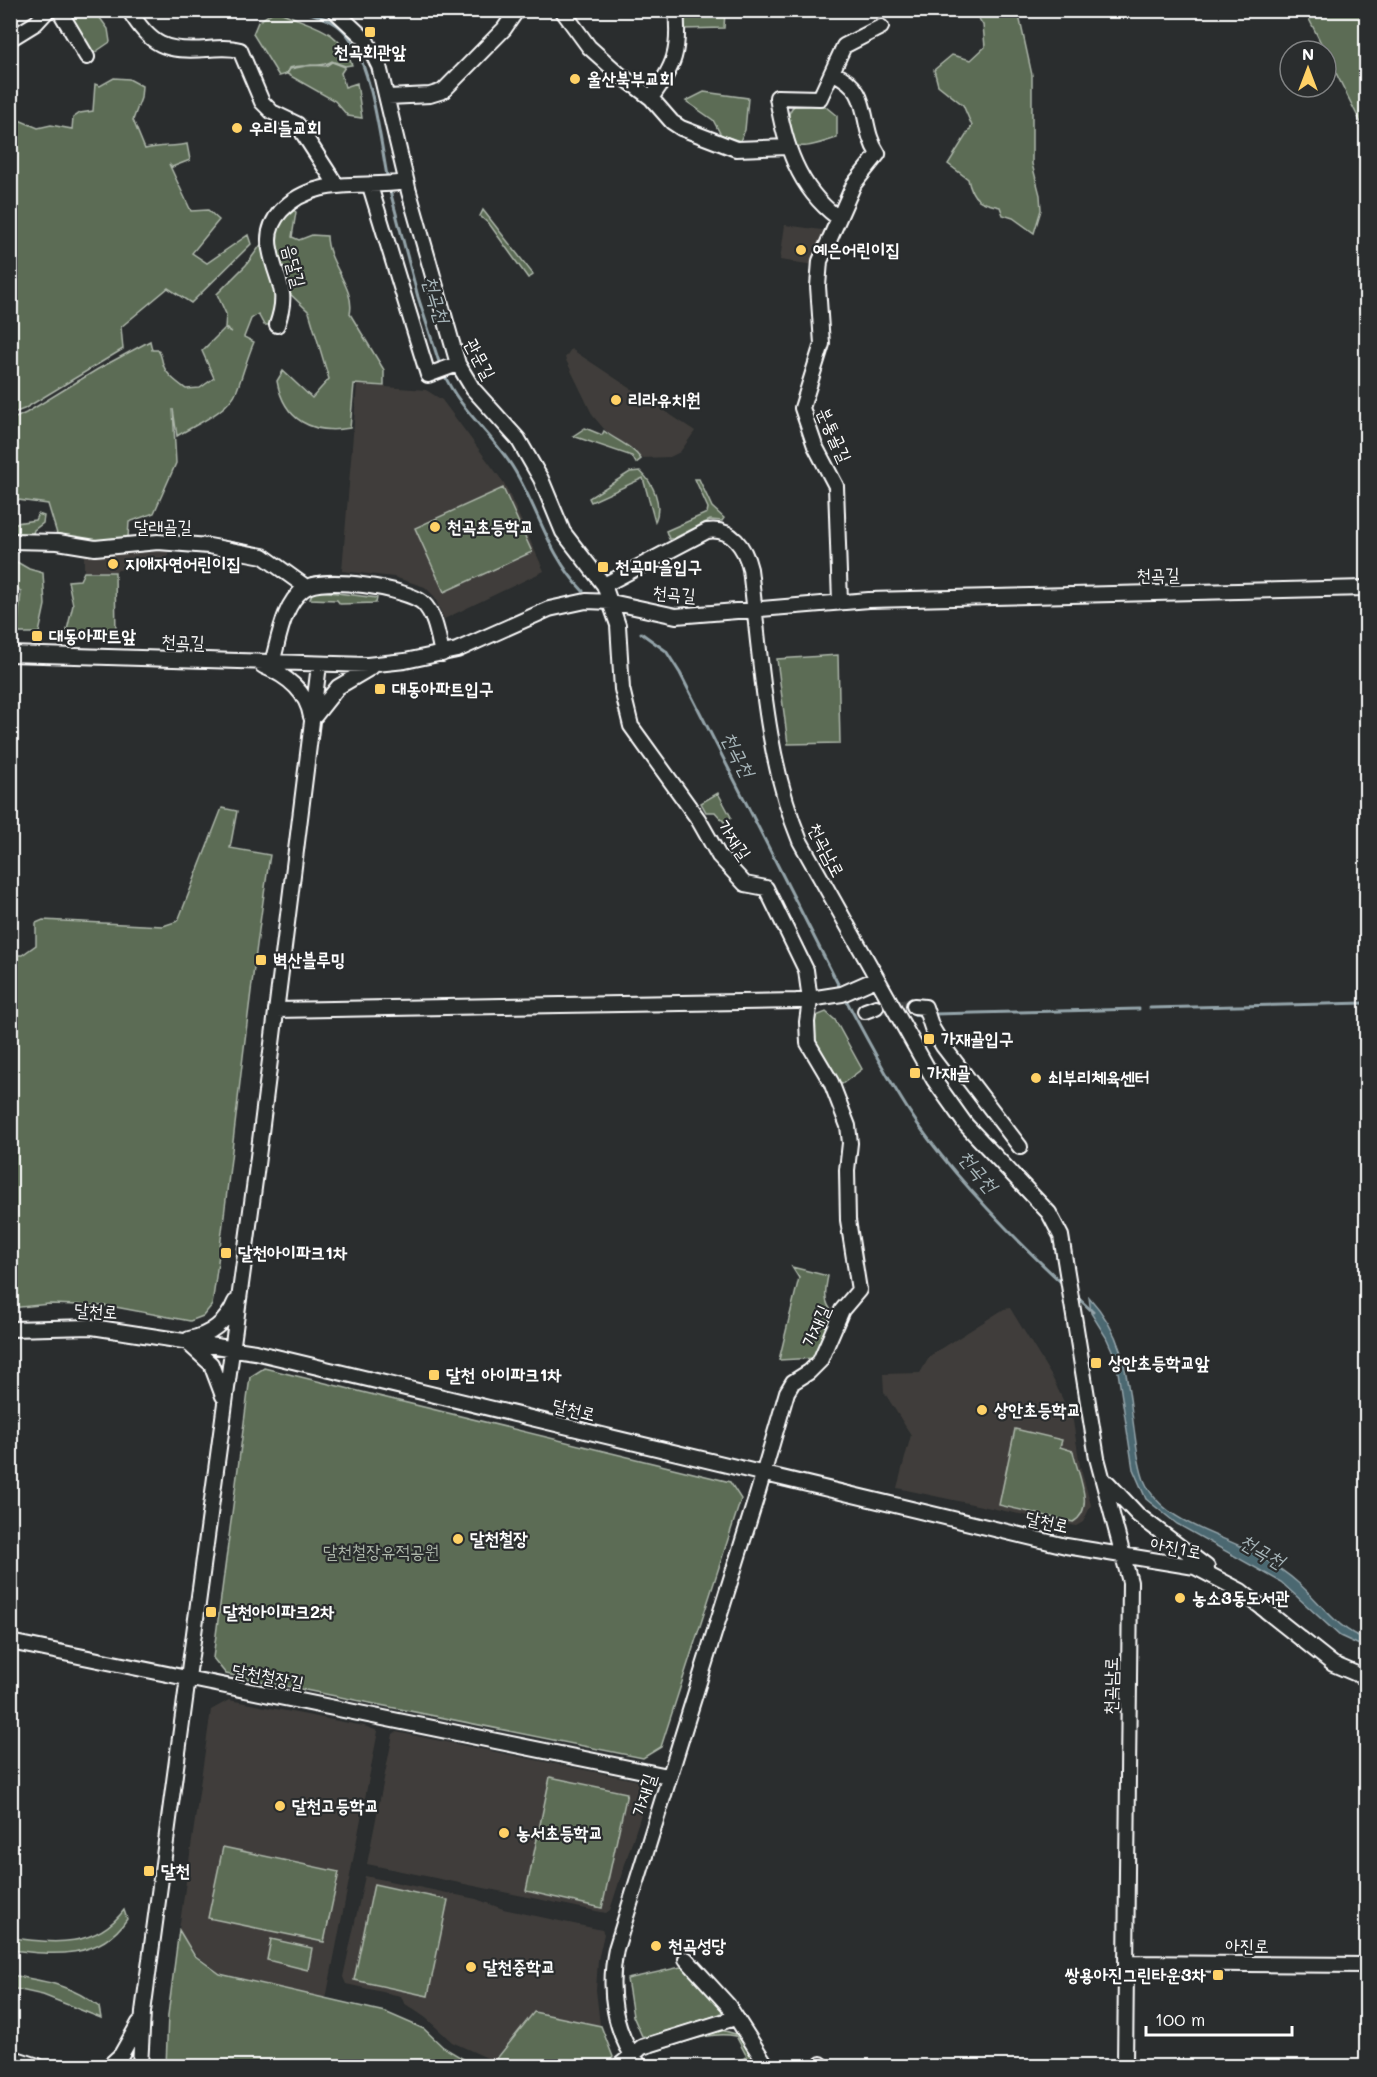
<svg xmlns="http://www.w3.org/2000/svg" width="1377" height="2077" font-family="Mali,'Poor Story',sans-serif">
	<style>
		.built { fill: #403e3b }
		.green { fill: #5b6c55; stroke: #adb6aa; stroke-width: 1.5 }
		.water { fill: #4c6871; stroke: #94a4aa; stroke-width: 1.5 }
		.lines { fill: none; stroke-linecap: round; stroke-linejoin: round }
		.stream { stroke: #94a4aa; stroke-width: 3 }
		.minor-tunnel { stroke: #3f4243; stroke-width: 14; stroke-dasharray: 14 7; stroke-linecap: butt }
		.minor-casing { stroke: #fff; stroke-width: 18 }
		.minor { stroke: #2a2d2e; stroke-width: 14 }
		.poi-dot { fill: #ffd166; stroke: #2a2d2e; stroke-width: 2 }
		.labels { text-anchor: middle; stroke-width: 4.5; stroke-linejoin: round; paint-order: stroke }
		.poi-label { font-size: 18px; font-weight: bold; fill: #fff; stroke: #2a2d2e; text-anchor: start }
		.street-label { font-size: 18px; fill: #fff; stroke: #2a2d2e }
		.park-label { font-size: 18px; fill: #adb6aa; stroke: #2a2d2e }
		.water-label { font-size: 20px; font-style: italic; fill: #a6b4b8; stroke: #2a2d2e }
	</style>
	<rect width="100%" height="100%" fill="#2a2d2e"/>
	<filter id="ink" filterUnits="userSpaceOnUse"><feTurbulence type="fractalNoise" baseFrequency=".0167" numOctaves="2"/><feDisplacementMap in="SourceGraphic" scale="12" xChannelSelector="R" yChannelSelector="G"/><feConvolveMatrix kernelMatrix="1 2 1 2 8 2 1 2 1" color-interpolation-filters="sRGB"/></filter>
	<g filter="url(#ink)">
		<path class="built" d="M785,225L829,231L815,265L780,260Z
			M571,349L695,431L680,452L670,457L641,458L634,449L618,441L605,430L593,416L565,358Z
			M357,385L426,390L442,400L504,483L544,571L444,619L434,596L425,587L394,577L342,571Z
			M168,547V558L115,571H84V552Z
			M1010,1308L1052,1377L1073,1421L1080,1466L1091,1505L1083,1522L1076,1526L897,1488L911,1435L884,1392L883,1374L920,1373L930,1356L1004,1309Z
			M229,1700L364,1726L378,1731L326,1999L220,1973L195,1954L179,1930L211,1710Z
			M396,1732L635,1780L643,1789L645,1802L610,1910L606,1913L367,1864L393,1734Z
			M365,1876L476,1899L503,1909L602,1930L604,1934L598,1960L596,1990L600,2025L534,2012L494,2061L452,2042L426,2018L404,2003L401,1996L346,1984L343,1977Z"/>
		<path class="green" d="M276,10C310,27 339,26 352,65L345,66L332,61C322,68 303,64 289,68L286,74L279,76L253,34L258,22Z
			M78,11H95L108,29L110,42L91,55L71,18Z
			M680,11H725L724,28L682,29Z
			M974,11H1018L1032,75V164L1040,195L1041,210L1034,233L1013,218L1003,215L1000,207C980,203 972,200 968,179L948,164L972,126L963,105L938,85L934,70L952,55L971,60L985,47L983,25Z
			M1305,11H1366V133Z
			M332,62L345,67L341,73L345,87L357,83L362,118L348,116L335,101L287,74L290,69L311,65L326,66Z
			M114,78L129,79L142,86L141,98L133,120L145,149C161,145 172,147 187,144L190,160L172,167L169,164L191,211L208,210L219,220L192,253L207,263L248,235L251,244L191,303L168,288L121,327L123,349L24,409L11,414V120H19L38,128L51,125L72,129L73,118L80,113L93,111L95,84L100,86Z
			M704,92L748,98L745,130L740,141L721,135L713,120L686,101Z
			M799,102L821,103L837,116V138C821,142 803,152 789,142C788,128 784,110 799,102Z
			M289,207L296,212L292,237L299,240L312,235L327,236C327,263 356,288 350,314L384,370V386L354,384L350,428C312,435 284,420 277,381L283,371L312,398L329,379L309,312L285,289L273,230Z
			M483,210L533,274L532,276L528,278L490,225L480,216Z
			M263,242L281,300L271,325H264L258,314L251,319L244,337L254,342C247,358 243,374 237,390C228,412 196,424 177,436L173,409L176,463L154,513L129,522L128,538L82,542L58,537L48,504L11,499V420L26,413L98,369L150,341L152,350H158C162,356 161,358 163,364C166,375 178,383 186,389L200,388L214,378L202,351L224,329L232,332L225,328L226,314L217,294L246,265Z
			M585,428L602,435L604,431C617,441 632,446 641,459L636,463L632,456L573,436Z
			M640,471C653,483 663,504 655,522L643,478L591,502L589,498L630,472Z
			M695,479H699L712,507L724,518L722,521L710,520L673,539H669L666,531L707,513L708,508Z
			M503,488L532,552L444,592L415,528Z
			M38,514L44,516L43,523L34,530L32,536L11,535L10,524L35,520Z
			M10,558L29,569L43,573L45,605L39,633H17L21,592L11,582Z
			M84,572H115L116,636L66,634L73,605L68,581L80,580Z
			M313,590L377,598L376,603L340,604L337,600L310,599Z
			M838,655L840,743L788,744L777,659Z
			M718,793L731,817L724,822L715,812H706L701,803Z
			M222,808L237,811L230,848L270,855C246,1004 234,1155 212,1305L203,1316L190,1321L110,1306L49,1304L11,1308V955H22L36,945V923L43,920L163,926L178,921Z
			M826,1012L835,1020L862,1069L842,1084L818,1053L809,1019Z
			M792,1267L828,1276C825,1290 823,1304 834,1313L816,1358L779,1360L799,1278Z
			M264,1368L730,1482L741,1499L661,1747L643,1758L226,1674L213,1658L250,1377Z
			M1015,1429L1062,1440L1060,1447L1073,1451C1076,1471 1097,1509 1073,1522L999,1505Z
			M550,1777L627,1793L602,1908L526,1891Z
			M223,1847L339,1872L324,1942L208,1918Z
			M374,1884L448,1900L428,1996L354,1980Z
			M124,1910L127,1919C100,1960 53,1955 11,1950V1938C53,1943 95,1949 124,1910Z
			M179,1930L194,1955L220,1974L385,2012L424,2029L443,2047L475,2066H166L168,2015Z
			M271,1939L312,1948L308,1970L267,1960Z
			M685,1966L723,2006L721,2014L648,2037L642,2036L633,2016L627,1979Z
			M10,1975C45,1981 72,1985 99,2007L101,2018L43,1995L11,1988Z
			M534,2012L601,2026L613,2057L607,2066H496L495,2061Z
			M718,2029L739,2035L762,2066H750L740,2060L747,2057L736,2036C706,2030 679,2046 649,2053V2050Z"/>
		<path class="water" d="M1089,1297C1128,1340 1127,1381 1135,1436C1137,1451 1139,1467 1144,1480C1162,1524 1220,1533 1256,1554C1270,1562 1285,1571 1297,1582C1319,1600 1338,1631 1366,1639V1648L1340,1636L1281,1582L1177,1524L1146,1499L1133,1469L1116,1359L1106,1337L1091,1313Z"/>
		<g class="lines">
			<path class="stream" d="M301,10C315,15 332,19 343,30C372,59 380,141 388,181
				M389,187L418,297L440,365
				M444,374C460,411 495,436 515,471C539,511 549,556 583,591
				M641,633L666,651L680,673L841,990
				M844,996C864,1034 884,1072 907,1108C945,1168 1012,1236 1064,1285
				M1150,1008L1366,1003
				M933,1014L1139,1009
				M914,1015H922
				M1076,1296L1093,1312"/>
			<path class="minor-tunnel" d="M876,1007L914,1006"/>
			<defs>
				<path id="minor" d="M59,10L87,57
					M129,10C151,46 165,52 207,49C218,48 229,47 240,50L262,102L272,112L297,124L337,186
					M334,10L366,40L379,66L409,192L458,364L473,389L518,439L541,479L563,532L604,585L618,625L622,689L631,726L698,819L719,856L745,884L766,888L806,970L810,1000L807,1022L808,1043L831,1082L848,1126L850,1143L847,1170L848,1220L859,1290L842,1310L820,1361L809,1372L793,1382L787,1392L758,1492L616,1949C608,1989 613,2033 640,2066
					M562,10L589,47L619,74L651,98L672,122L681,128L736,149L788,147
					M10,39L36,23L48,10
					M833,73C874,90 858,124 878,154L854,184L820,261L818,286L822,344L802,408L815,446L836,486L840,602
					M388,97L430,95L443,91L504,29L517,10
					M651,98C675,65 680,51 676,10
					M370,186L428,375L458,364
					M837,217C798,188 784,143 777,97L820,98L844,46L881,27
					M277,325C290,288 276,283 270,249C267,235 271,222 281,211C314,175 363,189 406,182
					M10,541L58,542L95,548L158,542L209,546L263,556L306,587
					M604,585L707,531C732,527 745,548 750,569C761,659 765,757 800,841L934,1080L966,1125L1049,1213L1061,1236L1097,1458L1130,1582L1125,2066
					M10,654L367,665L405,661L457,650L549,609L586,601L611,602L676,616L869,600L1366,588
					M272,663C279,639 283,604 304,589C321,575 407,588 423,603C436,616 438,637 442,654
					M263,666C285,675 307,691 311,717
					M315,716L338,687L372,667
					M914,1006L925,1007L932,1028L943,1046L1020,1147
					M276,1010L797,1001L842,994L876,979
					M865,1011L876,1007
					M10,1329L92,1327L255,1352L1066,1546L1195,1567L1241,1591L1333,1664L1366,1678
					M189,1339C210,1335 227,1322 235,1302
					M188,1343L211,1364L223,1396
					M1108,1483L1138,1515L1207,1567
					M10,1642L668,1776
					M686,1959L728,2005L767,2066
					M1126,1963L1366,1965
					M10,2057L38,2066
					M821,2064L823,2066
					M109,2066L121,2055L139,2023
					M140,2066L143,2012L256,1173L319,665
					M619,2066L642,2047L735,2018"/>
			</defs>
			<use href="#minor" class="minor-casing"/>
			<use href="#minor" class="minor"/>
		</g>
	</g>
	<g class="poi-dot">
		<rect x="364" y="26" width="12" height="12" rx="3"/>
		<circle cx="575" cy="79" r="6"/>
		<circle cx="237" cy="128" r="6"/>
		<circle cx="801" cy="250" r="6"/>
		<circle cx="616" cy="400" r="6"/>
		<circle cx="435" cy="527" r="6"/>
		<circle cx="113" cy="564" r="6"/>
		<rect x="597" y="561" width="12" height="12" rx="3"/>
		<rect x="31" y="630" width="12" height="12" rx="3"/>
		<rect x="374" y="683" width="12" height="12" rx="3"/>
		<rect x="255" y="954" width="12" height="12" rx="3"/>
		<rect x="923" y="1033" width="12" height="12" rx="3"/>
		<rect x="909" y="1067" width="12" height="12" rx="3"/>
		<circle cx="1036" cy="1078" r="6"/>
		<rect x="220" y="1247" width="12" height="12" rx="3"/>
		<rect x="1090" y="1357" width="12" height="12" rx="3"/>
		<rect x="428" y="1369" width="12" height="12" rx="3"/>
		<circle cx="982" cy="1410" r="6"/>
		<circle cx="458" cy="1539" r="6"/>
		<circle cx="1180" cy="1598" r="6"/>
		<rect x="205" y="1606" width="12" height="12" rx="3"/>
		<circle cx="280" cy="1806" r="6"/>
		<circle cx="504" cy="1833" r="6"/>
		<rect x="143" y="1865" width="12" height="12" rx="3"/>
		<circle cx="656" cy="1946" r="6"/>
		<circle cx="471" cy="1967" r="6"/>
		<rect x="1212" y="1969" width="12" height="12" rx="3"/>
	</g>
	<g class="labels">
		<g class="poi-label">
			<text x="370" y="58" text-anchor="middle">천곡회관앞</text>
			<text x="587" y="85">울산북부교회</text>
			<text x="249" y="134">우리들교회</text>
			<text x="813" y="256">예은어린이집</text>
			<text x="628" y="406">리라유치원</text>
			<text x="447" y="533">천곡초등학교</text>
			<text x="125" y="570">지애자연어린이집</text>
			<text x="615" y="573">천곡마을입구</text>
			<text x="49" y="642">대동아파트앞</text>
			<text x="392" y="695">대동아파트입구</text>
			<text x="273" y="966">벽산블루밍</text>
			<text x="941" y="1045">가재골입구</text>
			<text x="927" y="1079">가재골</text>
			<text x="1048" y="1084">쇠부리체육센터</text>
			<text x="238" y="1259">달천아이파크1차</text>
			<text x="1108" y="1369">상안초등학교앞</text>
			<text x="446" y="1381">달천 아이파크1차</text>
			<text x="994" y="1416">상안초등학교</text>
			<text x="470" y="1545">달천철장</text>
			<text x="1192" y="1604">농소3동도서관</text>
			<text x="223" y="1618">달천아이파크2차</text>
			<text x="292" y="1812">달천고등학교</text>
			<text x="516" y="1839">농서초등학교</text>
			<text x="161" y="1877">달천</text>
			<text x="668" y="1952">천곡성당</text>
			<text x="483" y="1973">달천중학교</text>
			<text x="1206" y="1981" text-anchor="end">쌍용아진그린타운3차</text>
		</g>
		<g class="street-label">
			<text transform="translate(294 266) rotate(76)" y="6">음달길</text>
			<text transform="translate(480 359) rotate(62)" y="6">관문길</text>
			<text transform="translate(834 435) rotate(66)" y="6">분통골길</text>
			<text x="163" y="533">달래골길</text>
			<text transform="translate(1158 575) rotate(-1)" y="6">천곡길</text>
			<text transform="translate(674 594) rotate(4)" y="6">천곡길</text>
			<text transform="translate(183 642) rotate(2)" y="6">천곡길</text>
			<text transform="translate(734 840) rotate(55)" y="6">가재길</text>
			<text transform="translate(826 850) rotate(63)" y="6">천곡남로</text>
			<text transform="translate(96 1311) rotate(4)" y="6">달천로</text>
			<text transform="translate(816 1326) rotate(-66)" y="6">가재길</text>
			<text transform="translate(574 1410) rotate(14)" y="6">달천로</text>
			<text transform="translate(1047 1522) rotate(13)" y="6">달천로</text>
			<text transform="translate(1176 1548) rotate(11)" y="6">아진1로</text>
			<text transform="translate(268 1677) rotate(11)" y="6">달천철장길</text>
			<text transform="translate(1111 1686) rotate(-89)" y="6">천곡남로</text>
			<text transform="translate(644 1795) rotate(-73)" y="6">가재길</text>
			<text transform="translate(1247 1946) rotate(1)" y="6">아진로</text>
		</g>
		<g class="park-label">
			<text x="381" y="1558">달천철장유적공원</text>
		</g>
		<g class="water-label">
			<text transform="translate(436 299) rotate(73)" y="7">천곡천</text>
			<text transform="translate(738 754) rotate(63)" y="7">천곡천</text>
			<text transform="translate(978 1171) rotate(50)" y="7">천곡천</text>
			<text transform="translate(1262 1551) rotate(30)" y="7">천곡천</text>
		</g>
	</g>
	<rect width="1377" height="2077" fill="none" stroke="#2a2d2e" stroke-width="36"/>
	<rect x="18" y="18" width="1341" height="2041" fill="none" stroke="#fff" stroke-width="2" filter="url(#ink)"/>
	<g transform="translate(1308 69)"><circle r="28" fill="#2a2d2e" stroke="#7f8182" stroke-width="1.5"/>
	<path d="M0-4.5L10 22L0 15L-10 22Z" fill="#ffd166"/>
	<text y="-9" font-size="16" font-weight="bold" text-anchor="middle" fill="#ffffff">N</text>
	</g>
	<path d="M1146 2026v9h146v-9" fill="none" stroke="#ffffff" stroke-width="3"/>
	<text x="1155" y="2026" font-size="18" fill="#ffffff" stroke="#2a2d2e" stroke-width="4.5" paint-order="stroke">100 m</text>
</svg>
